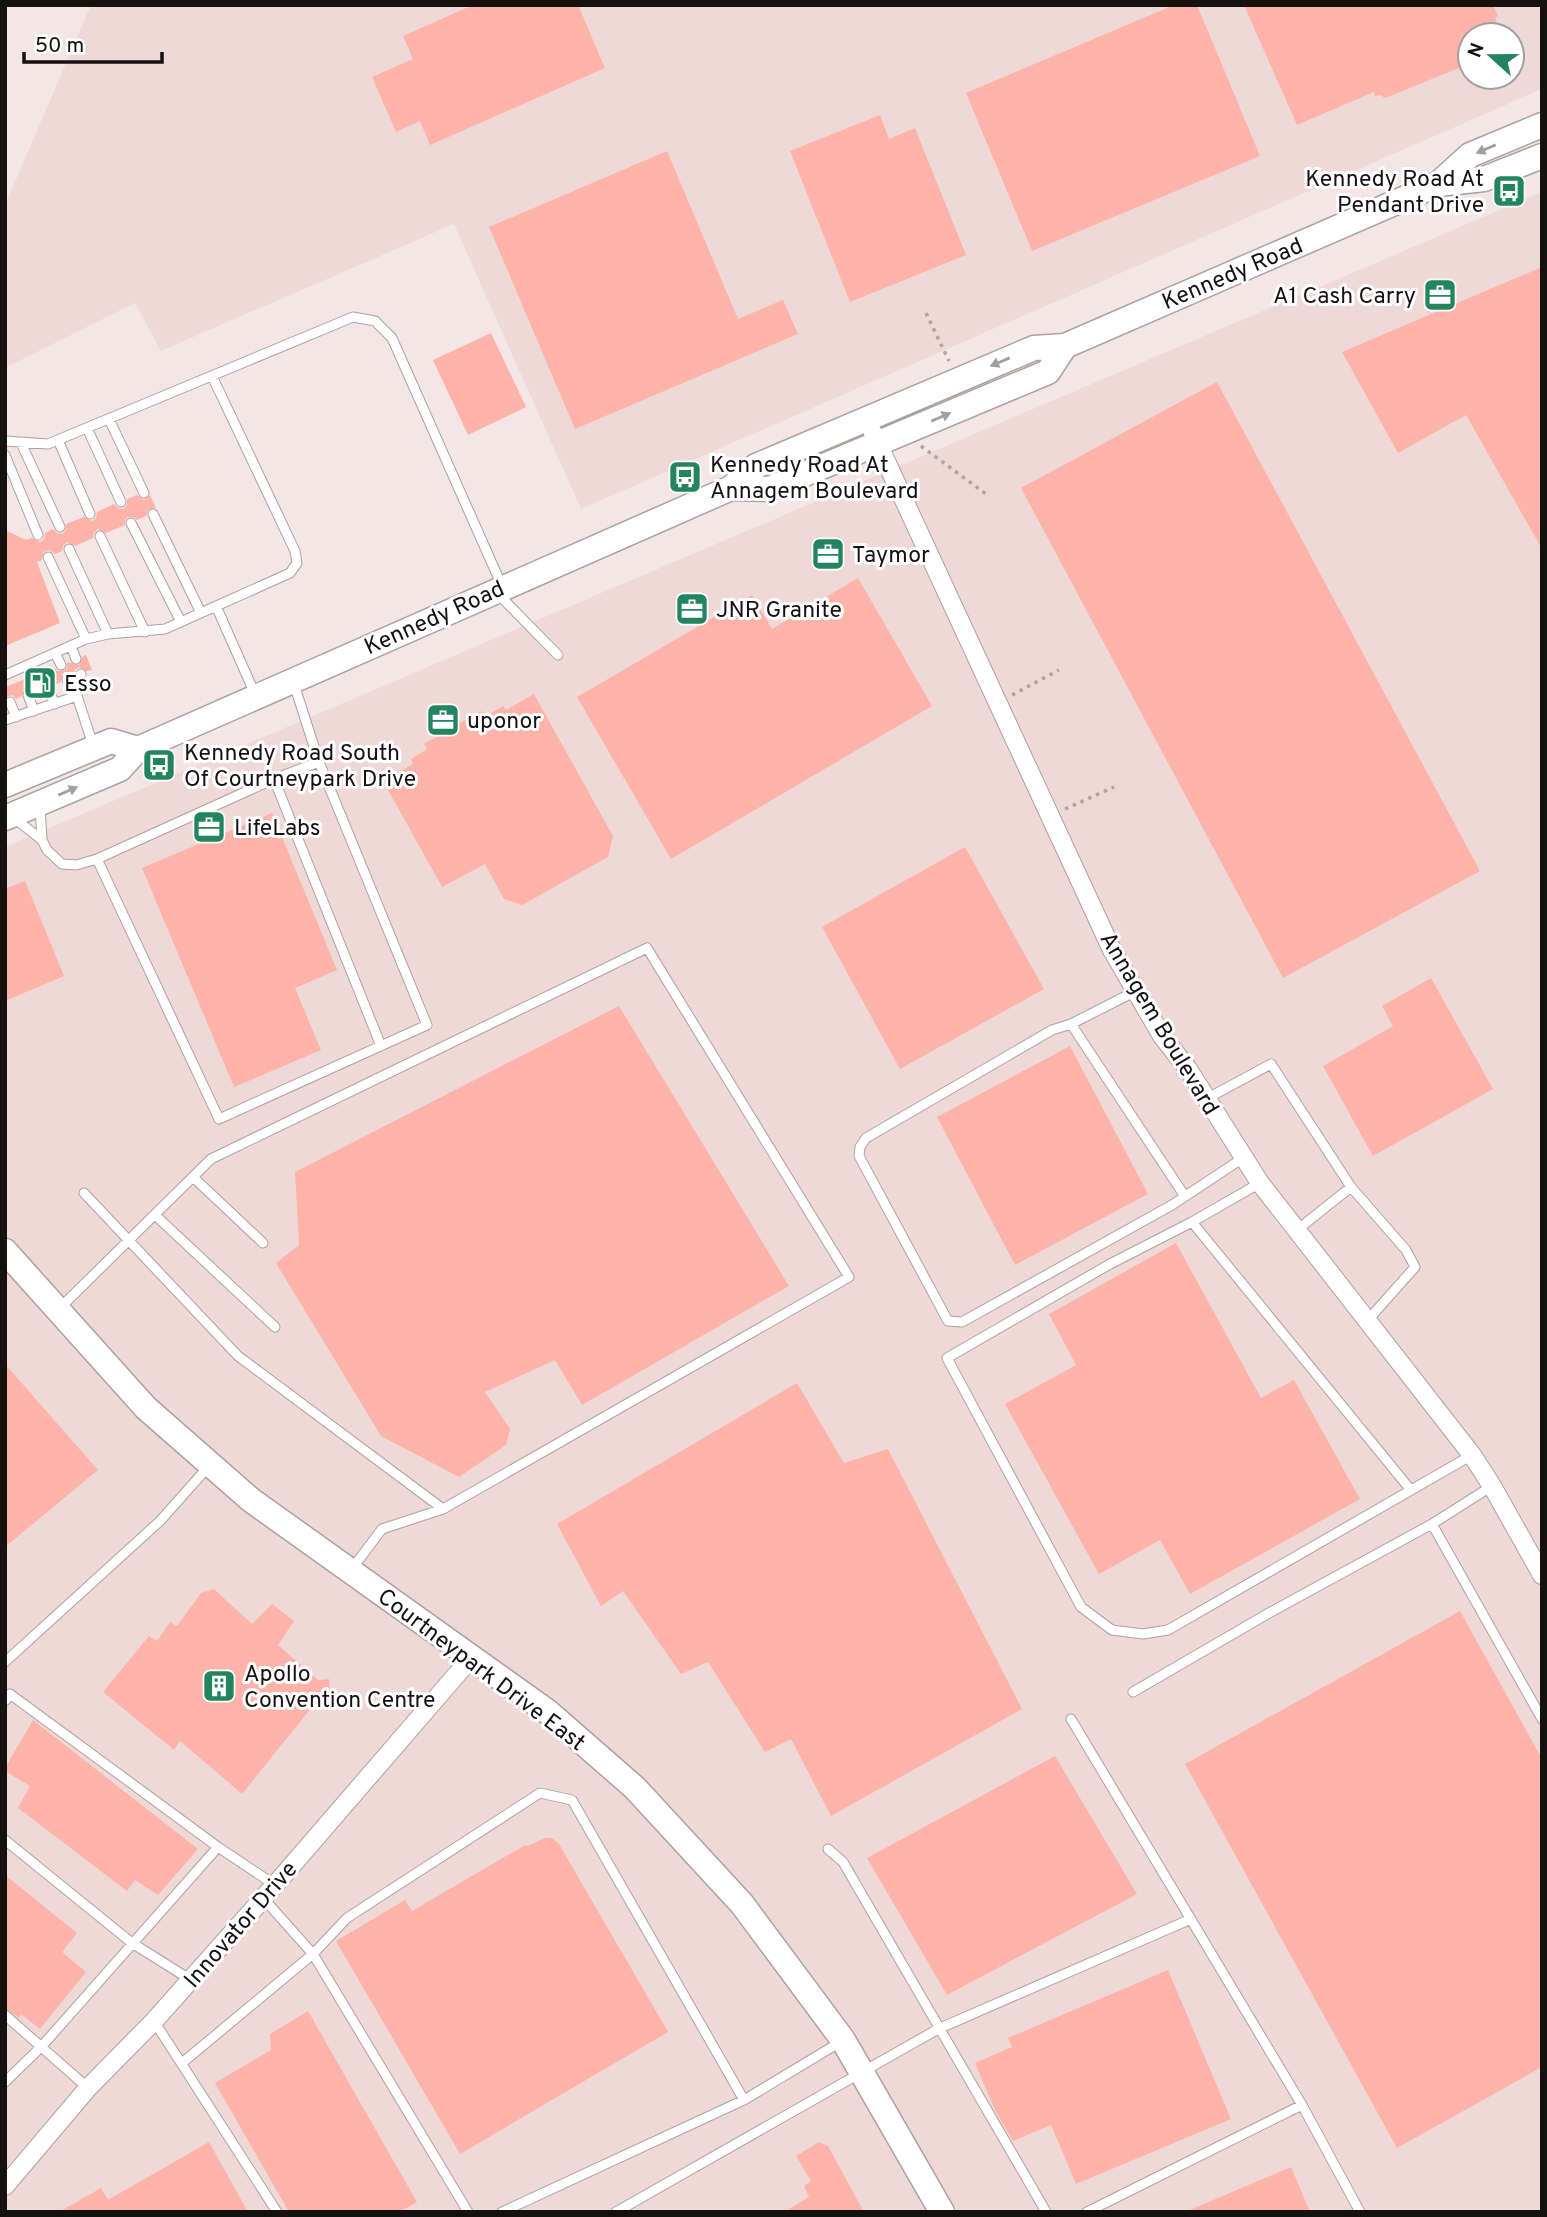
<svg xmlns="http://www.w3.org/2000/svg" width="1547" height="2217" font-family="Overpass,sans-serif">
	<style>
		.built { fill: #efd9d6; fill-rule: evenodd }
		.building { fill: #fdb3a9 }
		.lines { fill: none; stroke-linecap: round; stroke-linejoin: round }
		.service-casing { stroke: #ada19f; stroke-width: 11 }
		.minor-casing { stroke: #ada19f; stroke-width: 20 }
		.secondary-casing { stroke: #ada19f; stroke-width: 27 }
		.path { stroke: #afa4a3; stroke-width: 3.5; stroke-dasharray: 3.5 5; stroke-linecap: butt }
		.service { stroke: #fff; stroke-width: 9 }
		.minor { stroke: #fff; stroke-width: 18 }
		.secondary { stroke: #fff; stroke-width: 24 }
		.oneway { fill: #a1a09f }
		.labels { text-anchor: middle; stroke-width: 6; stroke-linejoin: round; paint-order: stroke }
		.poi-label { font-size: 23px; fill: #151110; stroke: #fff; text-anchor: start }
		.street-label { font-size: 23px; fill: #151110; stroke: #fff }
	</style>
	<rect width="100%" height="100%" fill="#f4e6e5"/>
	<path class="built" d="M91,5H1542V89L581,509L454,224L161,351L135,303L5,368V205ZM1470,35H1512V77H1470Z
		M1542,192V2212H5V847Z"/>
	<path class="building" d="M473,5H578L605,68L430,145L420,121L396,132L372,77L413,59L403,36Z
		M1174,5H1197L1260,156L1032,251L966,93Z
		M1244,5H1493L1498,16L1495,18L1500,35H1470V51L1462,54L1465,59L1460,61L1459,68L1385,98L1380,95L1375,96L1374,92L1297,125Z
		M880,115L889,139L915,128L966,255L850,302L790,151Z
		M667,151L738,319L783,300L798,334L575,429L489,227Z
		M1542,267V549L1466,415L1398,453L1342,352Z
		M491,333L526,407L468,435L433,360Z
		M1217,382L1480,871L1283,978L1021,488Z
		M137,495L144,500L150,495L156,508L148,510L146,516L137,520L134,517H128L125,520V525L106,533L98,529L94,533L93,538L75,546L67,542L63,546L62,551L55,554L49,550L43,552L42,560L37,562L60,623L5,646V530L26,540L32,538L40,542L44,539L45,533L53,529L57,533L62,534L66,530V524L84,517L92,521L96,518L97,512L114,504L118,508L123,509L127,505V499Z
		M858,578L932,706L671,859L577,697L752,595L772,629Z
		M86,655L92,670L87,671L79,667L75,670L73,676L69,672L62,674L61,682L54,685L50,681L45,680L41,684V690L34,692L30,688L25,689L21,697L16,699L12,695L5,697V687L54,668L58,671H63L67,668V662L79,665L83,656Z
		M534,694L613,836L608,857L522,905L504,899L485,864L442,887L383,781L413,764L411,759L427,749L424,744L481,711L485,717L503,706L506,710Z
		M272,813L337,970L295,988L321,1050L234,1087L142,868Z
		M965,847L1044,989L900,1069L822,927Z
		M25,881L64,976L5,1001V889Z
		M1431,978L1493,1089L1373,1156L1323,1066L1393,1026L1382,1006Z
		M619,1006L789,1286L582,1405L555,1360L485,1392L510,1429L506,1445L459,1477L381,1436L276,1263L299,1245L295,1172Z
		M1070,1046L1148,1194L1015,1265L937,1117Z
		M1176,1243L1261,1398L1294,1380L1360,1499L1190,1594L1160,1540L1099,1574L1005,1404L1076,1365L1049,1314Z
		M5,1364L98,1470L5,1547Z
		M797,1383L844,1463L888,1449L1022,1709L831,1816L791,1739L765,1752L708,1662L681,1674L623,1591L601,1606L557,1524Z
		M214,1589L252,1624L272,1604L294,1621L278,1645L318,1680L329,1679L330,1693L320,1697L242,1794L180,1741L174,1750L103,1692L149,1636L157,1641L170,1622L177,1626L201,1593Z
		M1460,1611L1542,1759V2067L1397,2148L1185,1764Z
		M33,1720L198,1849L158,1895L135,1880L127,1891L18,1808L30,1786L5,1771V1768Z
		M1055,1756L1137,1894L947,1995L867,1858Z
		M545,1838H552L559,1844L668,2032L460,2154L336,1941L405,1900L412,1911L525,1845L528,1846Z
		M5,1875L77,1933L62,1952L86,1972L40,2029L21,2014L19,2018L5,2008Z
		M1168,1970L1231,2119L1076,2184L1051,2125L1013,2141L995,2110L975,2063L1012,2047L1008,2038Z
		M308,2011L417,2202L399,2212H289L215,2083L271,2050L270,2034Z
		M209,2142L248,2212H59L101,2188L108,2200Z
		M819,2142L828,2146L864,2212H784L809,2197L804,2186L811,2181L796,2156Z
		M1291,2167L1310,2212H1185Z"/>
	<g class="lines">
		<defs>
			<path id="service" d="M109,419L144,493
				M87,428L121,502
				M58,440L90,514
				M5,441L48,444L353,317L375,321L392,338L502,586
				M21,443L60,527
				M5,455L38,535
				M153,514L201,613
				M131,523L181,622
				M100,536L145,632
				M69,549L108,634
				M48,557L86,639L108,634L165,629L290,573L297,563L295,551L212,376
				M498,594L558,655
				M216,606L255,694
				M71,646L76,659
				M55,653L61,665
				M5,675L86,639
				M67,679L74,697
				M294,684L319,762L427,1025L219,1119L97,859L274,779L319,762
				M47,687L55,704
				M28,695L34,711
				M77,696L81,674
				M10,702L16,717
				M5,720L77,696L93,745
				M274,779L381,1046
				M40,807L42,840
				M14,818L42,840L47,850L62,864L76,865L97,859
				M1136,991L1071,1024L1052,1030L866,1138L860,1147L859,1156L948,1321L962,1322L1172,1205L1243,1158
				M1071,1024L1184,1195
				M1206,1099L1271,1064L1351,1187L1406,1250L1415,1267L1368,1320
				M193,1177L263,1243
				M1260,1183L1192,1222L1410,1489
				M84,1193L238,1356L443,1509
				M155,1215L275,1327
				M1192,1222L1110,1264L947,1358L1081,1607L1112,1630L1143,1634L1168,1630L1472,1455
				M1297,1230L1351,1187
				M58,1310L211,1159L647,948L849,1277L443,1509L382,1529L351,1570
				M1432,1524L1542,1719
				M5,1662L160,1521L209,1466
				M1133,1692L1269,1613L1432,1524L1492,1486
				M5,1701L10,1694L218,1847L275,1885
				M1071,1719L1302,2105L1360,2212
				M5,1840L132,1943L191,1980
				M828,1849L843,1862L1045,2210
				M263,1898L313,1954L468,2212
				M5,2015L88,2088
				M154,2021L277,2212
				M182,2063L313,1954L347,1918L540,1793L572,1800L744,2100L842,2041
				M5,2082L42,2046L218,1847
				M502,2212L744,2100
				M616,2212L938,2029L1191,1919
				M1087,2212L1302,2105"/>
			<path id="minor" d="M873,433L1112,950L1162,1036L1188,1069L1260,1183L1472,1455L1492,1486L1542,1575
				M5,2186L88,2088L154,2021L275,1885L471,1658"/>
			<path id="secondary" d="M1438,184L1470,155L1542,125
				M731,488L769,489L1048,372L1065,346
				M5,785L111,741L138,749
				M5,818L120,769L138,749L731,488L756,466L1034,348L1065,346L1438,184L1484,179L1542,156
				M5,1251L146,1408L251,1500L548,1712L635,1788L742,1904L843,2040L942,2212"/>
		</defs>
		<use href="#service" class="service-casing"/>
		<use href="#minor" class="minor-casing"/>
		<use href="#secondary" class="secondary-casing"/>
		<path class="path" d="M926,313L949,361
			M921,446L986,494
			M1012,695L1059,670
			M1065,809L1114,787"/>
		<use href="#service" class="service"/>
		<use href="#minor" class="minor"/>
		<use href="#secondary" class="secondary"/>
	</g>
	<defs><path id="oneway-solid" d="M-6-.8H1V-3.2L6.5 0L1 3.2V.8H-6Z" transform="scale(1.75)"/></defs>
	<g class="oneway">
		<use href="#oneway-solid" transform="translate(1486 149) rotate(157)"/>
		<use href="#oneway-solid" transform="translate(1000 362) rotate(157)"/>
		<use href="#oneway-solid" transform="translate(941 417) rotate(-23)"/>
		<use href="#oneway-solid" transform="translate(68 791) rotate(-23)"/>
	</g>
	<defs>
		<symbol id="bus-square" viewBox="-11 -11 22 22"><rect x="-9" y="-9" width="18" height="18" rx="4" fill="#22855f" stroke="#fff"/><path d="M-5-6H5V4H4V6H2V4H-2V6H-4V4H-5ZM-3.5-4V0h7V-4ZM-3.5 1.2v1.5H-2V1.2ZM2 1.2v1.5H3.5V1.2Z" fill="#fff"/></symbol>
		<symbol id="office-square" viewBox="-11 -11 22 22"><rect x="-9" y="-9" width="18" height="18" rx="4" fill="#22855f" stroke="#fff"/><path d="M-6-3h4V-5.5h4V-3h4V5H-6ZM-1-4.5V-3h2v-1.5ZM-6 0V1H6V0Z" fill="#fff"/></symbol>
		<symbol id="fuel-square" viewBox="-11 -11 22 22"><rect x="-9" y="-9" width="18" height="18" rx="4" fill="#22855f" stroke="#fff"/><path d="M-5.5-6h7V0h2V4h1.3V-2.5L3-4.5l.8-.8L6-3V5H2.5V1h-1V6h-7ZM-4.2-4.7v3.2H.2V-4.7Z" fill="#fff"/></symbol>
		<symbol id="building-square" viewBox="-11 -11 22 22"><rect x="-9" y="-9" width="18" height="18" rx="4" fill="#22855f" stroke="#fff"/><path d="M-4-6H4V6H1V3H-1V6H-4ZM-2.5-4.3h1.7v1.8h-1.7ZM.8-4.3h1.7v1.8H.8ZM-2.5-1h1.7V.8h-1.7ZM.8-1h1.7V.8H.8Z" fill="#fff"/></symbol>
	</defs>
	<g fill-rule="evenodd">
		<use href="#bus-square" x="1490" y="172" width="38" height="38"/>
		<use href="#office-square" x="1421" y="276" width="38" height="38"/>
		<use href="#bus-square" x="666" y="458" width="38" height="38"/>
		<use href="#office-square" x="809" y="535" width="38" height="38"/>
		<use href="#office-square" x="673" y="590" width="38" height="38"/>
		<use href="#fuel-square" x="21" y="664" width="38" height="38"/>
		<use href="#office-square" x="424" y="701" width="38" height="38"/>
		<use href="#bus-square" x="140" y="746" width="38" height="38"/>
		<use href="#office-square" x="190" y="808" width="38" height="38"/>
		<use href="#building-square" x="200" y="1667" width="38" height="38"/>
	</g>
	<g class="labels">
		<g class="poi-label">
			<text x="1484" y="186" text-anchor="end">Kennedy Road At<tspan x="1484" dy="26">Pendant Drive</tspan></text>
			<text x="1416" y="303" text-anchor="end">A1 Cash Carry</text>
			<text x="710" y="472">Kennedy Road At<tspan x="710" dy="26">Annagem Boulevard</tspan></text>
			<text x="852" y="562">Taymor</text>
			<text x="716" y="617">JNR Granite</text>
			<text x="64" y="691">Esso</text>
			<text x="467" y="728">uponor</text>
			<text x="184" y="760">Kennedy Road South<tspan x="184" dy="26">Of Courtneypark Drive</tspan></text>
			<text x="234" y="835">LifeLabs</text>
			<text x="244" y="1681">Apollo<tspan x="244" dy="26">Convention Centre</tspan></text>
		</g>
		<g class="street-label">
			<text transform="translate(1232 273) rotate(-23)" y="8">Kennedy Road</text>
			<text transform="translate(434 617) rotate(-24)" y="8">Kennedy Road</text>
			<text transform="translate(1160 1023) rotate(59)" y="8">Annagem Boulevard</text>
			<text transform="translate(482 1669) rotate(37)" y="8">Courtneypark Drive East</text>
			<text transform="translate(240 1924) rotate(-49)" y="8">Innovator Drive</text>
		</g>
	</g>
	<rect width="1547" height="2217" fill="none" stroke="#151110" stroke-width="14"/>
	<g transform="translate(1491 56) rotate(291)"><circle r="33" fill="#ffffff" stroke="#a1a09f" stroke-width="2"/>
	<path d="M0-5L12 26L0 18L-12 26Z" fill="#22855f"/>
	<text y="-10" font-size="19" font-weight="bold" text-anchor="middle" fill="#151110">N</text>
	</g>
	<path d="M24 52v10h138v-10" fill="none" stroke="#151110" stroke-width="3.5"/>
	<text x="35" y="52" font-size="21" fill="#151110" stroke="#ffffff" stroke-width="5" paint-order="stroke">50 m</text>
</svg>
